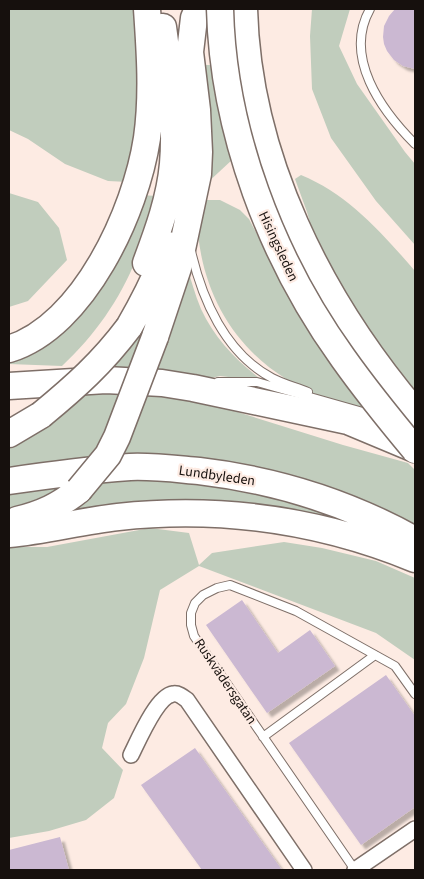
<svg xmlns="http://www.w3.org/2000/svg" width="424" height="879" font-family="'Source Sans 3',sans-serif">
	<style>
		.green { fill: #c1cdbd }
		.building { fill: #cbb8d2; filter: url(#shadow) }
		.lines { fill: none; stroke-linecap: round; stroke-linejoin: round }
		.lane-casing { stroke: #7e6f68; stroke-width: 10 }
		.street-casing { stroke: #7e6f68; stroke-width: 18 }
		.highway-casing { stroke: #7e6f68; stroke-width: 29 }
		.lane { stroke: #fff; stroke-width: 8 }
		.street { stroke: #fff; stroke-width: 15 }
		.highway { stroke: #fff; stroke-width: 26 }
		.highway-bridge-casing { stroke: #7e6f68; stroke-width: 29; stroke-linecap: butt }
		.highway-bridge { stroke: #fff; stroke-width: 26 }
		.labels { text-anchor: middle; stroke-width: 4.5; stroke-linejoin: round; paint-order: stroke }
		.street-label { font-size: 14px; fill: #16100d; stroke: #fdebe3 }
	</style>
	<defs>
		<filter id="shadow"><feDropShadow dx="4.5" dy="4.5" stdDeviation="1" flood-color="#0004"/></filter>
	</defs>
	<rect width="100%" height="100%" fill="#fdebe3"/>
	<path class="green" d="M9,9H137L142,88L128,182L108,181L65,164L28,139L9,130Z
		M312,9H350L339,46L357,84L405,152L415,164V245L376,201L331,138L312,89L310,36Z
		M201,65H213L233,159L205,185Z
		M301,175C348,194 383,234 415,271V390L382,349L335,277L316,244L307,212L295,179Z
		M9,193L38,202L59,228L67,260L28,301L9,307Z
		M140,195L157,196C150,217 145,239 136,259C120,300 94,336 62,366L9,364V358L20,355Z
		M200,200H220L240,210L249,219C283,284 316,351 364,408C352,406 339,402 327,398C253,373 206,312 198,234C197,223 199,211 200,200Z
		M186,264C191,279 195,295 201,309C218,346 250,374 284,395L279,396L256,383L245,379L220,376L207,379L150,372Z
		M152,302L134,371L105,369Z
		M83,390L126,393L92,463L9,474V445Z
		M143,392L215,405L343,445L408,463L415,470V529L131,459L118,453Z
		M102,475L184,477L340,512L357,530L53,520Z
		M78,480L9,517V488Z
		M150,528L189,533L199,565L212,553L284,542L322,548L376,561L415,578V660L376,633L199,566L160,590L144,658L126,704L108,723L102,748L123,770L114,798L86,820L49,831L9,838V547H47Z"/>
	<path class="building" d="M395,9H415V69L403,66L394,60L387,51L384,44L383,37L384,26L389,16Z
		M242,600L278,653L310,630L335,666L267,713L206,625Z
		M386,675L415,716V807L361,845L289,743Z
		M195,748L282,870H202L141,785Z
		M60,837L69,870H9V850Z"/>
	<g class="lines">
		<defs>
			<path id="lane" d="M370,9C343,57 381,110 415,144
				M191,251C202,299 225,353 272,378C283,384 296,387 308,392
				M218,382H257L377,416
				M403,422L415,426
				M263,737L375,655
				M355,870L194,636L191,625V613L195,603L203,595L217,588L230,585L296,611L395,666L415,694"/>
			<path id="street" d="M131,755C138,741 157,696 173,694C178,693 183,697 187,700L304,870
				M355,870L415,829"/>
			<path id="highway" d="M244,9C248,158 320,300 415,412
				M146,263C158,231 170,198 173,164C177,118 169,72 163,27
				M129,327C144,301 158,274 168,245
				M155,337L178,268L198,174L199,152L197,110L190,52L194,18L198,9
				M9,349C84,326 136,211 147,138C153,96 150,52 147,9
				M9,386L106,380L162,383L193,388L348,421L415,449
				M9,434L41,415
				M9,481C49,475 89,470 130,467C153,466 176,469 199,471C276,480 347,502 415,540
				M17,520C42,514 59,506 79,490
				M9,534C45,531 81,521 118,517C220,506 320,520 415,559"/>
		</defs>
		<use href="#lane" class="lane-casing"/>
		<use href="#street" class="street-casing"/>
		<use href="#highway" class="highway-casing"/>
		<use href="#lane" class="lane"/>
		<use href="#street" class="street"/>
		<use href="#highway" class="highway"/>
		<defs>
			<path id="highway-bridge" d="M220,9C223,131 271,258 343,358C365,389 390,420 415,450
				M41,415C75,387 102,363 129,327
				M79,490L108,455L117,437L155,337"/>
		</defs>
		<use href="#highway-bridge" class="highway-bridge-casing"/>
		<use href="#highway-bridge" class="highway-bridge"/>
	</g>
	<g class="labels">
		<g class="street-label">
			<text transform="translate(279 246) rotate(65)" y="5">Hisingsleden</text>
			<text transform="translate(217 475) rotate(8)" y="5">Lundbyleden</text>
			<text transform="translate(226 681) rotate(56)" y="5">Ruskvädersgatan</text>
		</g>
	</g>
	<rect width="424" height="879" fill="none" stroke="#16100d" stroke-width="20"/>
</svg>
